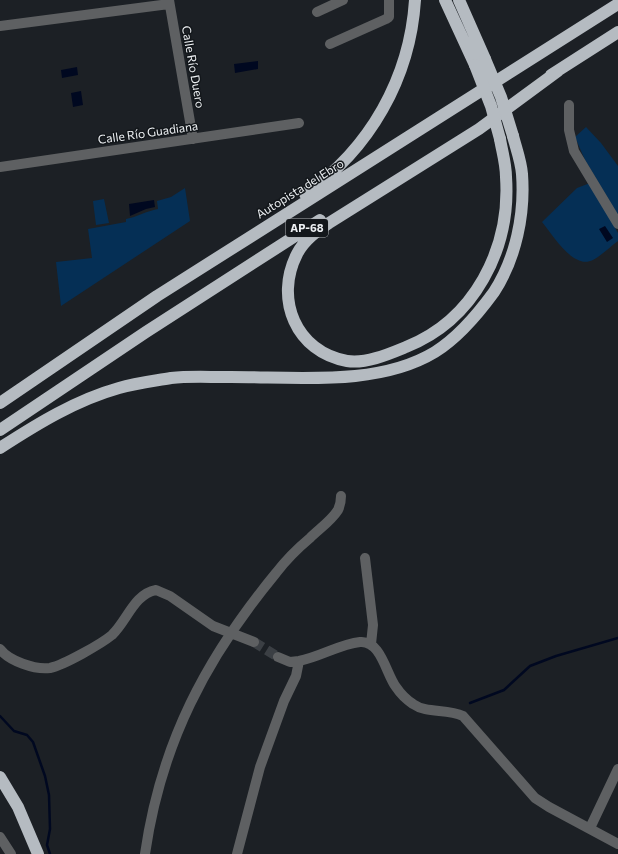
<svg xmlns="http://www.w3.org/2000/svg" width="618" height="854" font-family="Commissioner,sans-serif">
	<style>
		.green { fill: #052f55 }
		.water { fill: #000820 }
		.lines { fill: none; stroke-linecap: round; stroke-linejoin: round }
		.stream { stroke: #000820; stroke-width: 2.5 }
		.minor-tunnel { stroke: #3b3f44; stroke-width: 10; stroke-dasharray: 10 5; stroke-linecap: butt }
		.minor { stroke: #5e6062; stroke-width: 10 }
		.highway { stroke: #b5bbc1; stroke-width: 12 }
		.highway-bridge { stroke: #b5bbc1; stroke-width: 12 }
		.labels { text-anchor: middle; stroke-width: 3; stroke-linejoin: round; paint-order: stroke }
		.shield { fill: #13171b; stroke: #acafb2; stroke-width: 1 }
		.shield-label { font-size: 11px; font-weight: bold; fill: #edf0f3 }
		.street-label { font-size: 12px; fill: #edf0f3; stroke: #13171b }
	</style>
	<rect width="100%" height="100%" fill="#1c2025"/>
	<path class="green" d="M586,127L601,143L618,166V215L585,160L575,137Z
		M590,183L618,233V241C610,247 602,255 593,260C573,270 553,235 542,222L577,188Z
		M185,188L190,221L61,306L56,262L92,258L88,229L126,222V219C137,217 146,211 158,209L157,201L171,197Z
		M104,199L109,223L96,225L93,201Z"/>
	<path class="water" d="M258,61V69L235,73L234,64Z
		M77,67L78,75L62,78L61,70Z
		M81,91L83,105L73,107L71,93Z
		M154,200L155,207L146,209L130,216L129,204Z
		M605,226L613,238L607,242L599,229Z"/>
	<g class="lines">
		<path class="stream" d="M470,703L504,690L530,666L556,656L618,638
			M0,716L14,731L27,735L33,742L45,776L49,795L50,829L47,845L50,854"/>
		<path class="minor-tunnel" d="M254,642L278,657"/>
		<path class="minor" d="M169,0L193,139
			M317,12L343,0
			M0,26L169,4
			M330,44L386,19L389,17V0
			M569,105V130L574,151L618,224
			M0,167L299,123
			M365,558L373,625L371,644
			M0,649C9,661 35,670 50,668C64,665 101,644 112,635C127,621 134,594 156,590L170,596L213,626L254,642
			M278,657L290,662L299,661C320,657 340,644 360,642C381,640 386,674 396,687C400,693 407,700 413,704C427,714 447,708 463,716L535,798L549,807L618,844
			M590,828L618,769
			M0,837L11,854
			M145,854C161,743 206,658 276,573C286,560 298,548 310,538C319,529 331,521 338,510C340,506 341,501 341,496
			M237,854L260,767L284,701L296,676L299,661"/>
		<path class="highway" d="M445,0L475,65
			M459,0L485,59
			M551,75L618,32
			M500,139C502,151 506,164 506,177C511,249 474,320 406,347C389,354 366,364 347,361C296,352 274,299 297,254C304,240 317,231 329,223L479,129L558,71
			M305,194C370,149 410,78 415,0
			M0,403L157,296L618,4
			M0,430L146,332L320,220
			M0,448C37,424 76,400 119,388C136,383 154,381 171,378C188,376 207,377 224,377C290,376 376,388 435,352C459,337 478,314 494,292C516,258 525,214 522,174C521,161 516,148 513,136
			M0,777L18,807L38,854"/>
		<path class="highway-bridge" d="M485,59L501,97L513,136
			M475,65L491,106L500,139"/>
	</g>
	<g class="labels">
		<rect class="shield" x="286" y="219" width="42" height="18" rx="3"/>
		<g class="shield-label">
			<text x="307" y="232">AP-68</text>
		</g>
		<g class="street-label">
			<text transform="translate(193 67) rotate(80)" y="4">Calle Río Duero</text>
			<text transform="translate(148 133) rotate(-8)" y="4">Calle Río Guadiana</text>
			<text transform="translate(300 189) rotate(-32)" y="4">Autopista del Ebro</text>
		</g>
	</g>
</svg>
